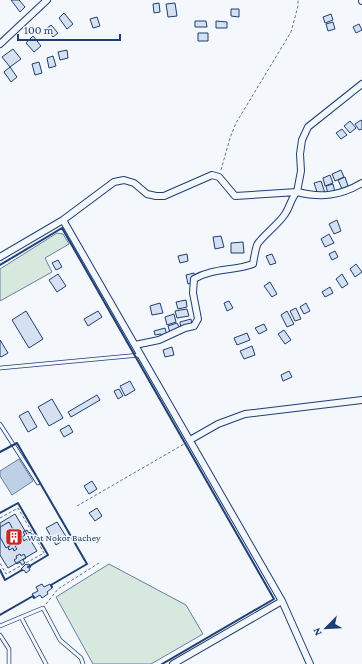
<svg xmlns="http://www.w3.org/2000/svg" width="362" height="664" font-family="'Crimson Pro',serif">
	<style>
		.green { fill: #d7e8df; stroke: #687fa3 }
		.water { fill: #bed0e5; stroke: #687fa3 }
		.building { fill: #d5e0f0; stroke: #1d3f73 }
		.lines { fill: none; stroke-linecap: round; stroke-linejoin: round }
		.service-casing { stroke: #1d3f73; stroke-width: 4.5 }
		.minor-casing { stroke: #1d3f73; stroke-width: 8 }
		.path { stroke: #5e769c; stroke-width: 1; stroke-dasharray: 3 2; stroke-linecap: butt }
		.service { stroke: #f4f7fb; stroke-width: 3 }
		.minor { stroke: #f4f7fb; stroke-width: 6 }
		.wall { stroke: #1d3f73; stroke-width: 2 }
		.labels { text-anchor: middle; stroke-width: 3; stroke-linejoin: round; paint-order: stroke }
		.poi-label { font-size: 10px; fill: #1d3f73; stroke: #f4f7fb; text-anchor: start }
	</style>
	<rect width="100%" height="100%" fill="#f4f7fb"/>
	<path class="green" d="M57,233L63,234L69,244L45,258L52,272L0,301V269Z
		M109,564L186,605L203,634L151,664H93L56,597Z"/>
	<path class="water" d="M19,459L33,481L12,495L0,476V471Z"/>
	<path class="building" d="M11,0H19L25,7L20,12Z
		M159,3L160,12L154,13L153,4Z
		M175,3L177,16L168,17L166,4Z
		M231,9H239V17L231,16Z
		M64,13L73,24L67,29L59,18Z
		M331,14L333,20L325,23L323,17Z
		M97,17L100,26L93,28L90,19Z
		M195,21H206L207,27H195Z
		M216,21L227,22V28H216Z
		M333,22L335,29L328,31L326,24Z
		M359,24L362,30L356,33L353,27Z
		M51,25L58,33L53,37L46,29Z
		M198,33H208V41H198Z
		M33,36L41,46L34,52L26,43Z
		M13,49L21,59L10,67L2,57Z
		M67,50L68,58L60,60L58,52Z
		M53,56L56,66L49,68L47,58Z
		M39,62L42,73L35,75L32,64Z
		M10,67L17,77L11,82L4,72Z
		M361,120L362,122V129L359,130L355,124Z
		M350,121L356,128L350,133L344,126Z
		M342,129L347,135L341,139L336,133Z
		M341,170L344,177L335,181L332,174Z
		M330,175L333,183L325,186L323,178Z
		M345,177L348,186L342,189L338,180Z
		M321,181L325,193L318,195L314,183Z
		M333,184L335,192L328,194L326,186Z
		M337,220L341,231L334,234L329,224Z
		M329,234L334,243L325,247L321,239Z
		M221,236L224,247L215,249L213,237Z
		M243,242L244,253H231V243Z
		M335,251L338,257L332,260L329,254Z
		M187,254L188,261L180,263L178,256Z
		M272,254L276,263L270,265L266,256Z
		M58,260L62,267L56,270L52,263Z
		M356,264L362,272L355,277L350,269Z
		M194,273L196,282L188,284L186,275Z
		M58,274L66,286L57,292L49,280Z
		M342,274L348,284L342,288L336,279Z
		M270,282L277,294L272,297L264,286Z
		M330,287L333,293L325,297L322,292Z
		M186,300L187,307L178,309L176,302Z
		M229,301L233,308L227,311L224,303Z
		M160,303L163,313L152,315L150,306Z
		M306,303L310,311L304,314L300,307Z
		M296,308L301,319L295,321L290,311Z
		M187,309L189,316L177,318L175,311Z
		M26,311L43,339L29,348L12,320Z
		M98,311L102,317L88,326L84,319Z
		M287,311L294,324L287,327L281,315Z
		M174,314L176,322L167,325L165,317Z
		M191,319L192,326L181,329L180,322Z
		M177,323L180,329L170,333L168,326Z
		M264,324L267,330L259,334L255,328Z
		M165,328L167,336L162,337L161,334L155,335L154,331Z
		M284,330L291,340L285,344L278,334Z
		M247,333L250,340L237,345L234,338Z
		M0,340L8,353L1,357L0,356Z
		M252,346L255,355L244,359L240,351Z
		M172,347L174,355L165,357L163,350Z
		M289,371L292,377L283,381L281,375Z
		M130,381L135,390L125,396L120,386Z
		M119,389L123,396L118,399L114,391Z
		M97,395L100,400L71,417L68,412Z
		M52,399L63,418L49,426L38,407Z
		M28,411L37,427L28,432L19,416Z
		M69,425L73,432L64,437L60,430Z
		M92,481L97,489L89,494L84,486Z
		M97,508L102,516L95,521L89,513Z
		M15,514L37,551L8,568L0,555V523Z
		M9,522L19,540L6,548L0,537V527Z
		M57,522L67,538L56,545L46,528Z
		M27,530L29,533L30,532L33,536L31,537L32,540L29,542L27,539L24,541L22,537L25,535L23,532Z
		M17,542L19,544L15,546L17,549L14,551L13,548L9,550L8,547Z
		M20,554L21,556L24,554L26,558L23,560L25,563L22,565L20,562L17,564L14,560L17,558L16,556Z
		M26,564L27,565L29,564L31,567L29,568L30,570L26,573L24,570L22,571L21,569Z
		M42,584L44,587L50,584L52,588L47,592L48,594L42,598L40,595L35,598L32,594L38,591L36,587Z"/>
	<g class="lines">
		<defs>
			<path id="service" d="M0,368L140,355
				M0,424L38,483
				M21,617L46,664
				M0,626L43,608L60,640L81,658L83,664
				M0,635L9,649V664"/>
			<path id="minor" d="M362,0V1
				M0,44L47,0
				M63,220L114,182L124,180L134,183L147,194L156,196H164L212,175L219,177L235,196L297,192L301,171L300,154L302,140L308,127L362,84
				M0,257L63,220L282,601L310,664
				M135,345L159,340L185,328L194,326L198,319L193,293L194,279C212,268 234,271 253,264C254,258 255,251 257,245C261,237 279,224 285,214C290,207 291,198 297,192C321,198 340,196 362,183
				M190,440L218,424L245,414L362,400
				M173,664L282,601"/>
		</defs>
		<use href="#service" class="service-casing"/>
		<use href="#minor" class="minor-casing"/>
		<path class="path" d="M221,170L230,138L236,123L291,32L298,6V0
			M77,506L184,444
			M0,518L18,508L44,553L6,574L0,563
			M46,604L58,589L99,563"/>
		<use href="#service" class="service"/>
		<use href="#minor" class="minor"/>
		<path class="wall" d="M0,265L62,228L274,599L162,664
			M0,452L17,443L87,564L51,585L52,587
			M0,513L18,503L48,555L28,567
			M0,570L5,580L22,570
			M0,615L33,596L34,598"/>
	</g>
	<defs>
		<symbol id="building-square" viewBox="-11 -11 22 22"><rect x="-9" y="-9" width="18" height="18" rx="4" fill="#c62828" stroke="#f4f7fb"/><path d="M-4-6H4V6H1V3H-1V6H-4ZM-2.5-4.3h1.7v1.8h-1.7ZM.8-4.3h1.7v1.8H.8ZM-2.5-1h1.7V.8h-1.7ZM.8-1h1.7V.8H.8Z" fill="#fff"/></symbol>
	</defs>
	<g fill-rule="evenodd">
		<use href="#building-square" x="4" y="527" width="20" height="20"/>
	</g>
	<g class="labels">
		<g class="poi-label">
			<text x="27" y="541">Wat Nokor Bachey</text>
		</g>
	</g>
	<g transform="translate(326 628) rotate(246)" stroke="#f4f7fb" stroke-width="3" paint-order="stroke">
	<path d="M0-3L7 15L0 10L-7 15Z" fill="#1d3f73"/>
	<text y="-6" font-size="11" font-weight="bold" text-anchor="middle" fill="#1d3f73">N</text>
	</g>
	<path d="M18 34v6h102v-6" fill="none" stroke="#1d3f73" stroke-width="2"/>
	<text x="24" y="34" font-size="12" fill="#1d3f73" stroke="#f4f7fb" stroke-width="3" paint-order="stroke">100 m</text>
</svg>
